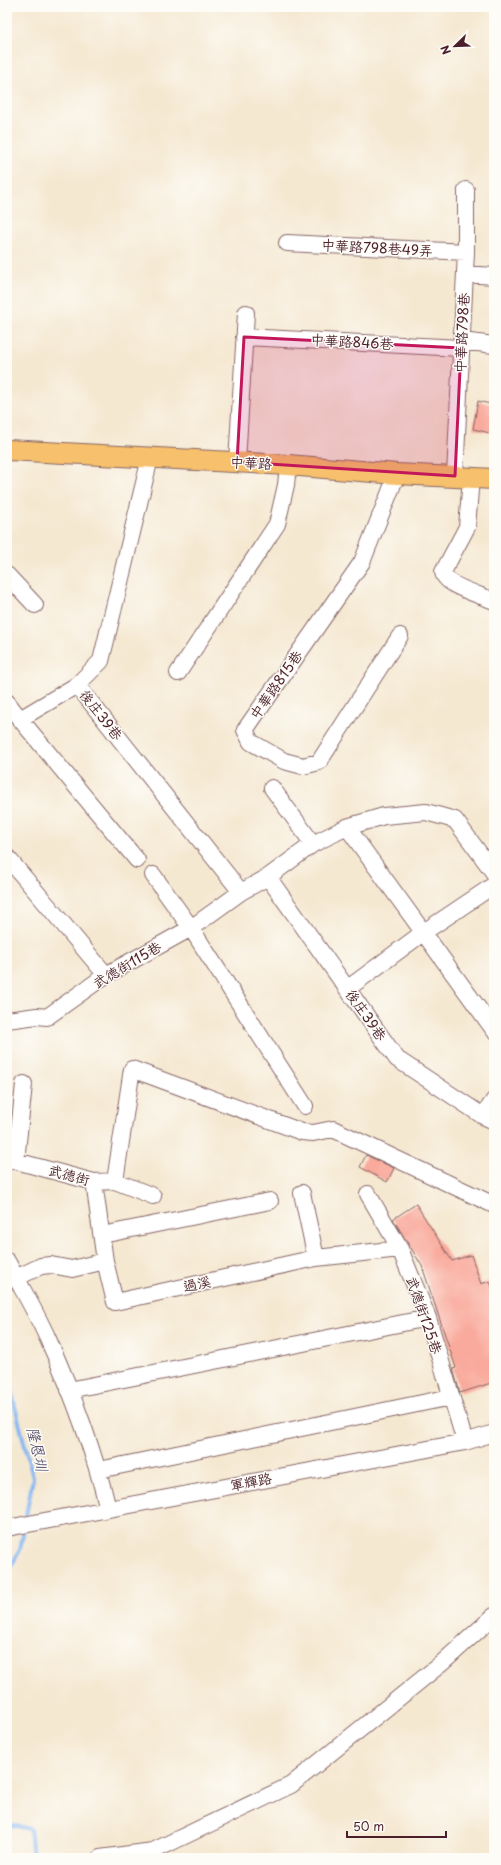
<svg xmlns="http://www.w3.org/2000/svg" width="501" height="1865" font-family="'Playpen Sans','LXGW WenKai TC',sans-serif">
	<style>
		.lines { fill: none; stroke-linecap: round; stroke-linejoin: round }
		.stream { stroke: #84b7f1; stroke-width: 4 }
		.building { fill: #f9aa9c }
		.minor-casing { stroke: #866565; stroke-width: 18 }
		.major-casing { stroke: #866565; stroke-width: 22 }
		.minor { stroke: #fff; stroke-width: 16 }
		.major { stroke: #f7c06c; stroke-width: 20 }
		.marked { fill: #c2185b; fill-opacity: 0.2; stroke: #c2185b; stroke-width: 3; stroke-linejoin: round }
		.labels { text-anchor: middle; stroke-width: 3; stroke-linejoin: round; paint-order: stroke }
		.street-label { font-size: 14px; fill: #4a1f2b; stroke: #fdfcf7 }
		.water-label { font-size: 15px; font-style: italic; fill: #5e5470; stroke: #fdfcf7 }
	</style>
	<rect width="100%" height="100%" fill="#fdfcf7"/>
	<filter id="ink" filterUnits="userSpaceOnUse"><feTurbulence type="fractalNoise" baseFrequency=".025" numOctaves="2"/><feDisplacementMap in="SourceGraphic" scale="8" xChannelSelector="R" yChannelSelector="G"/><feConvolveMatrix kernelMatrix="1 2 1 2 8 2 1 2 1" color-interpolation-filters="sRGB"/></filter>
	<filter id="wash" filterUnits="userSpaceOnUse"><feTurbulence type="fractalNoise" baseFrequency=".012" numOctaves="4" result="noise"/><feDisplacementMap in="SourceGraphic" scale="16" xChannelSelector="R" yChannelSelector="G"/><feGaussianBlur stdDeviation="0.9" result="paint"/><feColorMatrix in="noise" values="0 0 0 0 0 0 0 0 0 0 0 0 0 0 0 0 0 1.4 0 .05"/><feComposite in="paint" operator="in"/></filter>
	<g filter="url(#wash)">
		<rect width="100%" height="100%" fill="#f5e8d1"/>
		<g class="lines">
			<path class="stream" d="M7,1375L33,1478L25,1521
				M7,1573L20,1550L24,1529
				M7,1824L30,1829L33,1858"/>
		</g>
		<g id="blocks">
			<path class="building" d="M478,401L494,405V434L473,429Z
				M366,1155L394,1168L387,1182L360,1167Z
				M416,1204L452,1261L471,1255L481,1284L490,1281L494,1292V1382L460,1393L453,1369L456,1368L422,1266L393,1219Z"/>
		</g>
	</g>
	<g filter="url(#ink)">
		<use href="#blocks" fill-opacity="0" stroke="#866565" stroke-width="1"/>
		<g class="lines">
			<defs>
				<path id="minor" d="M287,243L466,252
					M465,274L494,276
					M244,337L461,348
					M462,341L494,345
					M150,458L101,661L77,685L241,892L268,877L313,844L272,788
					M237,462L246,313
					M397,474L362,562L245,730L251,742L284,761L303,766L319,762L400,636
					M455,476L466,252V190
					M471,478L467,527L443,572C445,586 481,595 494,601
					M7,575L35,605
					M178,673L277,524L286,485L288,465
					M7,702L20,719L77,685
					M20,719L137,860
					M347,827L494,1030
					M313,844L347,827L384,816L426,812L455,820L494,873
					M7,857L106,975
					M153,875L191,928L305,1106
					M268,877L397,1059L483,1116L494,1121
					M347,989L424,932L494,885
					M7,1020L37,1016L47,1017L106,975L191,928L241,892
					M483,1116L494,1100
					M7,1160L16,1161L94,1182L115,1181L153,1196
					M16,1161L24,1084
					M115,1181L132,1069L302,1132L313,1133L333,1129L494,1205
					M94,1182L105,1261L115,1302L316,1258L400,1249
					M302,1193L316,1258
					M368,1194L400,1249L428,1318L465,1442
					M102,1235L270,1201
					M7,1261C21,1287 36,1312 48,1339C73,1394 94,1451 108,1509
					M16,1278L41,1266L51,1265L72,1269L105,1261
					M69,1390L428,1318
					M99,1470L451,1397
					M7,1528L465,1442L494,1433
					M100,1858L153,1851L291,1785L442,1663L494,1616"/>
				<path id="major" d="M7,450L288,465L397,474L494,479"/>
			</defs>
			<use href="#minor" class="minor-casing"/>
			<use href="#major" class="major-casing"/>
			<use href="#minor" class="minor"/>
			<use href="#major" class="major"/>
		</g>
	</g>
	<path class="marked" d="M244,337L461,348L455,476L237,462Z"/>
	<g class="labels">
		<g class="street-label">
			<text transform="translate(377 248) rotate(3)" y="5">中華路798巷49弄</text>
			<text transform="translate(462 333) rotate(-87)" y="5">中華路798巷</text>
			<text transform="translate(352 342) rotate(3)" y="5">中華路846巷</text>
			<text transform="translate(251 463) rotate(3)" y="5">中華路</text>
			<text transform="translate(276 685) rotate(-55)" y="5">中華路815巷</text>
			<text transform="translate(101 715) rotate(52)" y="5">後庄39巷</text>
			<text transform="translate(127 965) rotate(-31)" y="5">武德街115巷</text>
			<text transform="translate(366 1015) rotate(55)" y="5">後庄39巷</text>
			<text transform="translate(69 1175) rotate(15)" y="5">武德街</text>
			<text transform="translate(197 1284) rotate(-12)" y="5">過溪</text>
			<text transform="translate(424 1315) rotate(71)" y="5">武德街125巷</text>
			<text transform="translate(251 1482) rotate(-11)" y="5">軍輝路</text>
		</g>
		<g class="water-label">
			<text transform="translate(37 1449) rotate(77)" y="5">隆恩圳</text>
		</g>
	</g>
	<rect width="501" height="1865" fill="none" stroke="#fdfcf7" stroke-width="24"/>
	<g transform="translate(455 46) rotate(247)" stroke="#fdfcf7" stroke-width="3" paint-order="stroke">
	<path d="M0-3L7 15L0 10L-7 15Z" fill="#4a1f2b"/>
	<text y="-6" font-size="11" font-weight="bold" text-anchor="middle" fill="#4a1f2b">N</text>
	</g>
	<path d="M347 1831v6h99v-6" fill="none" stroke="#4a1f2b" stroke-width="2"/>
	<text x="353" y="1831" font-size="12" fill="#4a1f2b" stroke="#fdfcf7" stroke-width="3" paint-order="stroke">50 m</text>
</svg>
